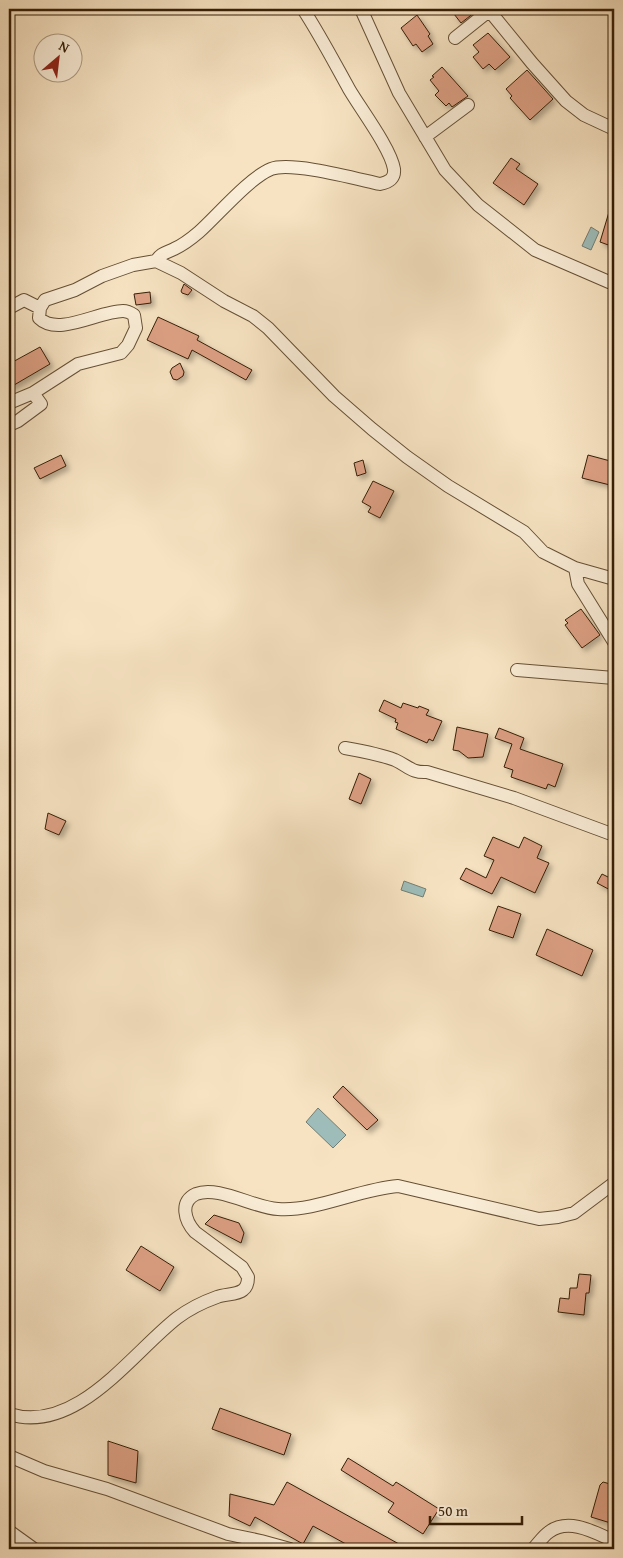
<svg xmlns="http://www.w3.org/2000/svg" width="623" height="1558" font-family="'Gentium Book Plus',serif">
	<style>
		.water { fill: #9ebdba; stroke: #747e72 }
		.building { fill: #dda084; stroke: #361f06; filter: url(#shadow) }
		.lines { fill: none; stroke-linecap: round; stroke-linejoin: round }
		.minor-casing { stroke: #665035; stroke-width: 14 }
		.minor { stroke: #faedd7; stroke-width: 12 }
	</style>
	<defs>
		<filter id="shadow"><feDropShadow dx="3.5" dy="3.5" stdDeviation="2.5" flood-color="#0004"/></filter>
	</defs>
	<rect width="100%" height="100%" fill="#f7e3c2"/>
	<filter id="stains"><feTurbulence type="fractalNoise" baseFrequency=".004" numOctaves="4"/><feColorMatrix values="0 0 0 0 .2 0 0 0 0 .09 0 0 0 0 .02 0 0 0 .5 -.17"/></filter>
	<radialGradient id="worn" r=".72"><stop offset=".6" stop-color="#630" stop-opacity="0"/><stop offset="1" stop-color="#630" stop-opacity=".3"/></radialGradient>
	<path class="water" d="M591,227L599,232L591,250L582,246Z
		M404,881L426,889L423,897L401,890Z
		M318,1108L346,1135L333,1148L306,1122Z"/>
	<path class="building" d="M460,9H479L461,23L454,14Z
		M417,15L430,34L428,36L433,44L422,52L416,44L413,46L401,28Z
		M488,33L510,57L495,70L489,64L483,69L473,57L479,52L473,45Z
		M442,67L468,96L452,107L449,103L446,106L435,95L439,91L430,80L434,77L432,76Z
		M527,70L553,99L530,120L510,98L512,96L506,89Z
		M511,158L520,164L516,169L538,184L524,205L493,183Z
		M612,202H614V247L600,242Z
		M184,284L192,290L188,295L182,293L181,291Z
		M150,292L151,303L136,305L134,294Z
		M158,317L199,336L197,340L252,370L246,380L192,350L188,359L147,340Z
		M40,347L50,364L9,388V364Z
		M180,363L184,372L183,376L177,380L173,379L170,372L172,368Z
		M61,455L66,466L40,479L34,468Z
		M588,455L614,462V486L582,478Z
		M363,460L366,473L357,476L354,463Z
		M373,481L394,491L380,518L368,512L371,507L362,502Z
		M581,609L600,635L582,648L565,625L568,623L565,620Z
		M384,700L401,708L403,703L418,708L419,706L429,710L426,715L442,721L433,741L429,739L427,743L396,729L398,723L395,722L396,719L379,711Z
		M457,727L488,734L483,757L468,758L459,751L453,750Z
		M499,728L524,738L520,749L563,764L555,787L548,784L546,789L511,777L513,770L504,767L512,744L495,738Z
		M359,773L371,779L361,804L349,799Z
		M48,813L66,821L59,835L45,829Z
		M493,837L519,848L524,837L542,846L537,858L549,863L535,893L501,877L492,894L460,879L466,868L486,878L494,860L484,856Z
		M602,874L614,880V892L597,883Z
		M498,906L521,914L513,938L489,930Z
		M547,929L593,950L582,976L536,955Z
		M343,1086L378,1120L367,1130L333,1097Z
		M214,1215L239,1223L244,1233L241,1243L205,1224Z
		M141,1246L174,1267L160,1291L126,1270Z
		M579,1274L591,1275L589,1293H586L584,1315L558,1312L560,1298L569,1299L570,1288H577Z
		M220,1408L291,1434L284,1455L212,1429Z
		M108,1441L138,1451L136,1483L108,1475Z
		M348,1458L393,1486L396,1482L439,1509L423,1534L388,1512L394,1503L341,1470Z
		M287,1482L408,1549H355L313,1526L303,1544L255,1517L250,1526L229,1516L230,1494L274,1505Z
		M603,1482L614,1485V1524L591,1517L600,1485Z"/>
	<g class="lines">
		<defs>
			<path id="minor" d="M361,9L399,93L445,170L478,205L535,250L609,282
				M488,9L532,63L566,101L584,115L614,129
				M455,38L490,10
				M425,137L468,105
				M156,261C161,253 166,253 174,249C183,245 192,238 199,232C218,215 249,178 271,169C291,161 357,179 380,184C389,182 395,179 394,169C391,149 360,108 349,89C334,62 320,35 303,9
				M9,308L24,300L40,308L45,300L75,290L102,276L133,265L156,261L181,273L224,301L253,316L268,328L334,396L372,429L407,457L448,486L524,532L543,552L575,568L614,579
				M9,403L33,393L78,364L121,353L128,345L136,328L134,315C131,313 127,311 123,311C99,311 58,337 39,318L40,308
				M9,425L18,421L41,404L33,393
				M575,568L578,584L614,642
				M517,670L614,678
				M345,748C362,751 379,754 395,760C408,766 412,773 427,772L514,798L614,835
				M9,1414C76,1435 131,1354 177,1318C189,1309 203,1302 217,1297C225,1294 237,1295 243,1290C247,1287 248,1282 248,1277L242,1267L195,1232C185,1221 179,1202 196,1194C218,1185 254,1208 278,1209C315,1212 359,1189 398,1186L539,1219L558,1217L574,1213L614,1183
				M9,1456L44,1471L107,1489L228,1534L261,1541L290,1549
				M9,1531L34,1549
				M533,1549C538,1544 543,1536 549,1532C569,1517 596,1533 614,1541"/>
		</defs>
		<use href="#minor" class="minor-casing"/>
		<use href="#minor" class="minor"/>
	</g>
	<rect width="623" height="1558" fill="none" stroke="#f7e3c2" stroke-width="30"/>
	<rect x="10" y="10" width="603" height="1538" fill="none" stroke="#361f06" stroke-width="2.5"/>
	<rect x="15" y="15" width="593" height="1528" fill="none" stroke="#361f06"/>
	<g transform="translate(58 58) rotate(28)"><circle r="24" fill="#faedd7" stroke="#ac9b83"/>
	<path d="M0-4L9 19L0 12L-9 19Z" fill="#8f2418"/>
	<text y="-8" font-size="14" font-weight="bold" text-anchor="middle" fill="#361f06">N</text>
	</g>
	<path d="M430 1516v8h92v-8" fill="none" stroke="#361f06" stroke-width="2.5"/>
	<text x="438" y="1516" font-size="15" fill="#361f06" stroke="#faedd7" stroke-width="4" paint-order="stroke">50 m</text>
	<rect width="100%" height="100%" filter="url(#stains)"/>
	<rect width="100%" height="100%" fill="url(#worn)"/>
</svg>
